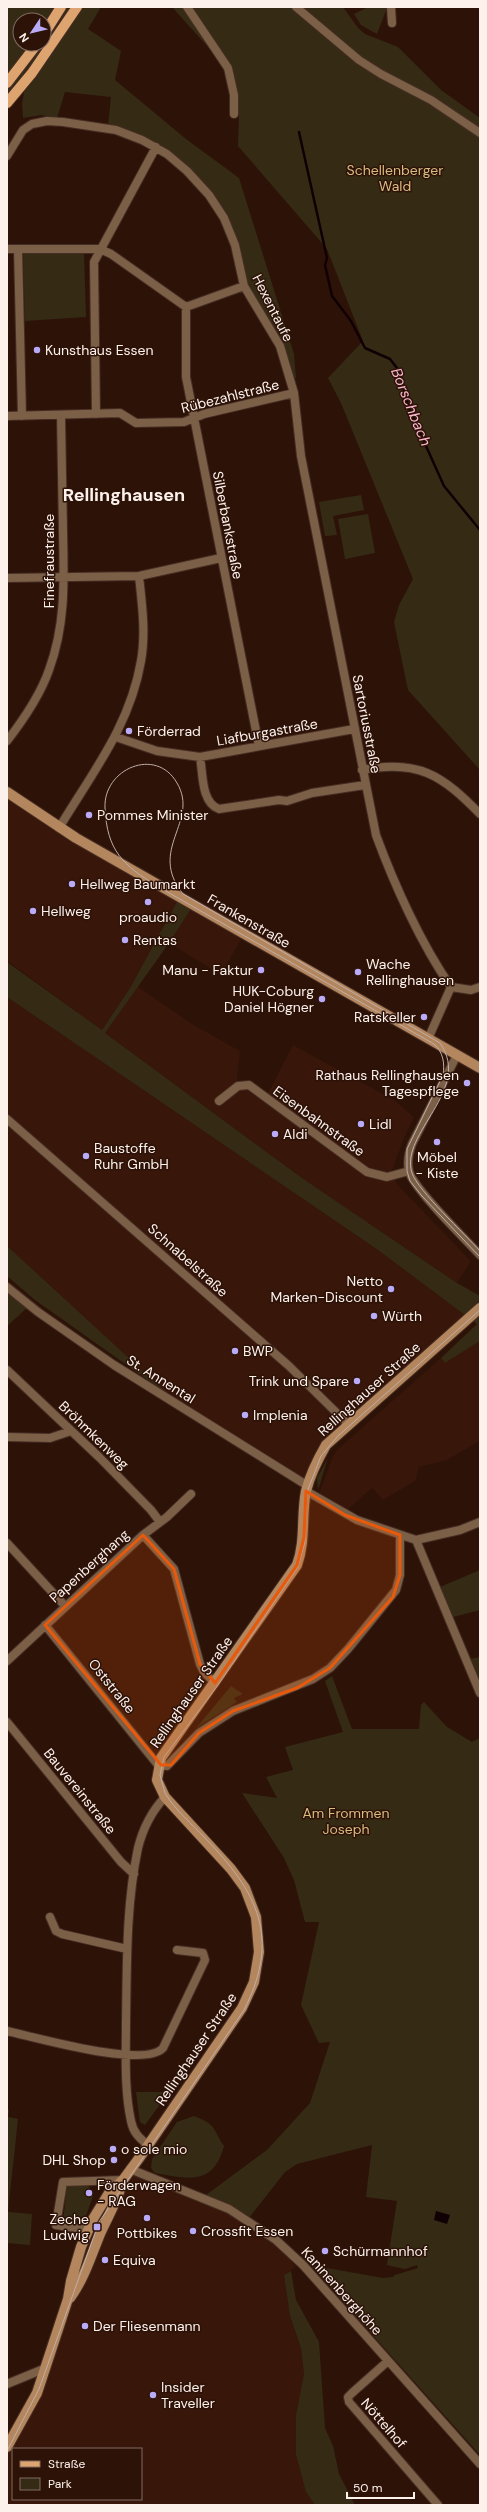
<svg xmlns="http://www.w3.org/2000/svg" width="487" height="2512" font-family="'DM Sans',sans-serif">
	<style>
		.built { fill: #381609; fill-rule: evenodd }
		.green { fill: #352b14; fill-rule: evenodd }
		.water { fill: #100004 }
		.lines { fill: none; stroke-linecap: round; stroke-linejoin: round }
		.stream { stroke: #100004; stroke-width: 2.5 }
		.street-casing { stroke: #462d23; stroke-width: 10 }
		.secondary-casing { stroke: #462d23; stroke-width: 12 }
		.primary-casing { stroke: #462d23; stroke-width: 12 }
		.street { stroke: #7b5f47; stroke-width: 8 }
		.secondary { stroke: #b3865e; stroke-width: 10 }
		.primary { stroke: #dea470; stroke-width: 10 }
		.tram { stroke: #bfaea8; stroke-width: 1 }
		.marked { fill: #e8590c; fill-opacity: 0.2; stroke: #e8590c; stroke-width: 3; stroke-linejoin: round }
		.poi-dot { fill: #b9abf7; stroke: #2d1208; stroke-width: 1.5 }
		.labels { text-anchor: middle; stroke-width: 3; stroke-linejoin: round; paint-order: stroke }
		.park-label { font-size: 14px; fill: #d9bc80; stroke: #2d1208 }
		.street-label { font-size: 14px; fill: #fdf1ec; stroke: #2d1208 }
		.poi-label { font-size: 14px; fill: #fdf1ec; stroke: #2d1208; text-anchor: start }
		.water-label { font-size: 15px; font-style: italic; fill: #fbb7cd; stroke: #2d1208 }
		.district-label { font-size: 18px; font-weight: bold; fill: #fdf1ec; stroke: #2d1208 }
	</style>
	<rect width="100%" height="100%" fill="#2d1208"/>
	<path class="built" d="M7,793L179,898L130,988L102,1030L7,961Z
		M193,906L244,934L221,975L169,943Z
		M137,986L192,1024L240,1051L237,1082H249L268,1093L293,1045L394,1100L414,1117L407,1131L392,1170L397,1184L471,1261L457,1283L302,1178L105,1033Z
		M7,997L378,1250L468,1317L334,1435L306,1484L173,1402L7,1246V1136L9,1133L7,1131Z
		M480,1341V1440L478,1442L447,1460L419,1467L415,1481L383,1500L372,1488L344,1513L318,1497L333,1456L338,1449L441,1358L445,1363Z
		M131,2170L226,2210L275,2242L296,2267L284,2275L290,2316L301,2348L304,2374L296,2415L306,2492L315,2505H7V2449L38,2393L85,2249L104,2210ZM13,2449H141V2499H13Z"/>
	<path class="green" d="M7,7H77L7,107ZM20,20H44V44H20Z
		M78,7H101L88,29L121,51L115,80L186,139L239,178L294,354L296,378H291L249,289L239,247L189,168L155,142L130,131L108,126L111,97L65,92L57,118L41,115L23,118L22,104L26,81Z
		M172,7H294L359,61L480,134V770L408,690L394,622L399,605L413,579L341,403L328,378L363,341L327,249L238,146L239,117L234,76Z
		M297,7H343L358,28L365,34L398,47L441,90L480,118V132L382,74Z
		M368,7L387,8L377,34L361,25L354,14Z
		M84,253L86,317L25,321L23,254Z
		M361,495L364,510L333,516L337,535L325,536L319,502Z
		M368,514L375,553L345,559L338,519Z
		M179,898L193,906L169,943L105,1033L302,1178L457,1283L480,1296V1341L445,1363L441,1358L477,1324L378,1250L7,997V962L102,1030L130,988Z
		M7,1246L169,1395L35,1300L7,1276Z
		M7,1291L27,1308L7,1326Z
		M328,1458L318,1490L317,1478Z
		M480,1570V1610L453,1617L440,1587Z
		M480,1657V1680L469,1659Z
		M332,1676L352,1729H419L421,1705L424,1702L447,1727L472,1742L480,1738V2455L310,2265L383,2278L393,2277L395,2275L418,2268L417,2265L405,2269L387,2265L397,2201L366,2197L372,2145L297,2164L285,2172L249,2218L202,2198L267,2150L310,2103L330,2042L319,2043L301,2005L319,1922H305L294,1880L284,1858L242,1793L277,1798L266,1777L293,1770L285,1747L343,1732L325,1681Z
		M231,1686L243,1694L234,1698L237,1702L196,1728Z
		M136,2092H169L145,2125L140,2122Z
		M7,2109L9,2110L8,2117L18,2119L8,2212L32,2214L30,2245L7,2243Z
		M194,2116C218,2125 212,2129 224,2146C213,2186 189,2179 155,2173L151,2168L152,2159L177,2122Z
		M87,2184L94,2193L84,2222L63,2221L67,2186Z
		M291,2271L296,2300L319,2342L325,2428L333,2446L339,2474L355,2505H315L306,2492L296,2454V2415L304,2374L301,2348L290,2316L284,2275Z"/>
	<path class="water" d="M436,2211L450,2215L447,2224L434,2220Z"/>
	<g class="lines">
		<path class="stream" d="M299,132L327,258L325,265L332,296L351,321L365,348L390,359L400,372L408,406L444,486L480,530"/>
		<defs>
			<path id="street" d="M187,7L228,68L234,95V114
				M296,7L359,60L381,74L431,100L480,133
				M391,7L392,23
				M7,156L23,130L32,124L47,121L63,122L116,130L142,140L167,154L187,171L209,195L224,218L235,245L244,286L280,346L294,393L301,456L376,835C394,884 421,944 451,987
				M7,249H100L111,254L186,307L244,286
				M18,249L22,416
				M186,307V377L259,746
				M96,414L94,262L156,147
				M7,416L120,413L136,423L184,422L204,414L294,393
				M7,578L139,576L221,558
				M116,737L157,751L200,757L354,729
				M7,741C24,719 40,696 49,670C66,624 64,579 63,532C62,493 62,454 61,416
				M200,757C203,773 201,803 219,809L279,800L287,801L312,793L365,785
				M362,770C418,759 442,775 480,814
				M59,828C92,773 130,726 141,661C146,633 142,604 139,576
				M451,987L471,990L480,987
				M428,1039L451,987
				M457,1055L412,1144C409,1152 407,1162 409,1171C412,1187 466,1240 480,1255
				M219,1101L238,1086L249,1085L367,1172L387,1177L409,1171
				M7,1119L289,1366L348,1424
				M7,1287L38,1312L114,1365L308,1486
				M7,1370L99,1457L151,1510L160,1522
				M7,1437L50,1438L71,1431
				M306,1491L357,1520L416,1540L460,1530L480,1522
				M143,1535L174,1569L200,1664L204,1672L215,1683
				M416,1540L480,1693
				M7,1543L65,1606
				M45,1625L158,1765L167,1766L199,1733L233,1711L313,1679L330,1668L348,1649L396,1590L400,1575V1535
				M7,1661L143,1535L167,1517L191,1494
				M7,1722L121,1862L134,1874
				M50,1917L56,1931L62,1934L127,1949
				M7,2031C35,2037 145,2069 163,2048L205,1960L203,1953L177,1950
				M148,2145C139,2138 133,2132 131,2121C124,2089 126,2053 126,2021C127,1963 126,1905 138,1848C143,1828 151,1812 165,1797
				M130,2169L229,2209L276,2240L303,2265L480,2464
				M88,2230L56,2225L63,2182L123,2180
				M388,2361L352,2393L348,2397L349,2402L438,2505
				M7,2384L46,2368"/>
			<path id="secondary" d="M7,792L76,838L480,1068
				M70,2298C84,2279 91,2256 100,2234C108,2216 118,2200 123,2180
				M7,2447L37,2393L68,2299L71,2281L81,2247L93,2219L109,2193L123,2180L140,2157L242,2008L254,1982L259,1952L256,1917L245,1888L231,1869L165,1797L157,1780L161,1758L297,1565C306,1540 301,1516 306,1491C310,1475 318,1459 326,1445L480,1308"/>
			<path id="primary" d="M44,34L61,7
				M7,83L37,44
				M7,103L32,73L77,7"/>
		</defs>
		<use href="#street" class="street-casing"/>
		<use href="#secondary" class="secondary-casing"/>
		<use href="#primary" class="primary-casing"/>
		<use href="#street" class="street"/>
		<use href="#secondary" class="secondary"/>
		<use href="#primary" class="primary"/>
		<path class="tram" d="M480,1251C465,1234 418,1191 412,1173C399,1133 473,1090 440,1043L183,894C147,849 200,822 177,783C156,746 103,769 105,808C107,851 123,865 157,886L434,1044C443,1052 445,1063 443,1075L407,1149V1171L410,1181L422,1196L480,1257
			M7,2451L39,2389L99,2222L244,2010C281,1937 258,1893 205,1838C192,1824 175,1810 165,1793L160,1775L164,1757L218,1685L298,1567L305,1542L307,1492L321,1456L338,1436L480,1310"/>
	</g>
	<path class="marked" d="M306,1491L345,1515L400,1535V1575L393,1597L330,1668L297,1688L233,1711L199,1733L171,1765H161L45,1625L143,1535L174,1569L200,1664L215,1683L297,1565L304,1537Z"/>
	<g class="poi-dot">
		<circle cx="37" cy="350" r="4"/>
		<circle cx="129" cy="731" r="4"/>
		<circle cx="89" cy="815" r="4"/>
		<circle cx="72" cy="884" r="4"/>
		<circle cx="148" cy="902" r="4"/>
		<circle cx="33" cy="911" r="4"/>
		<circle cx="125" cy="940" r="4"/>
		<circle cx="261" cy="970" r="4"/>
		<circle cx="358" cy="972" r="4"/>
		<circle cx="322" cy="999" r="4"/>
		<circle cx="424" cy="1017" r="4"/>
		<circle cx="467" cy="1083" r="4"/>
		<circle cx="361" cy="1124" r="4"/>
		<circle cx="275" cy="1134" r="4"/>
		<circle cx="437" cy="1142" r="4"/>
		<circle cx="86" cy="1156" r="4"/>
		<circle cx="391" cy="1289" r="4"/>
		<circle cx="374" cy="1316" r="4"/>
		<circle cx="235" cy="1351" r="4"/>
		<circle cx="357" cy="1381" r="4"/>
		<circle cx="245" cy="1415" r="4"/>
		<circle cx="113" cy="2149" r="4"/>
		<circle cx="114" cy="2160" r="4"/>
		<circle cx="89" cy="2193" r="4"/>
		<circle cx="147" cy="2218" r="4"/>
		<rect x="93" y="2223" width="8" height="8" rx="2"/>
		<circle cx="193" cy="2231" r="4"/>
		<circle cx="325" cy="2251" r="4"/>
		<circle cx="105" cy="2260" r="4"/>
		<circle cx="85" cy="2326" r="4"/>
		<circle cx="153" cy="2395" r="4"/>
	</g>
	<g class="labels">
		<g class="park-label">
			<text x="395" y="175">Schellenberger<tspan x="395" dy="16">Wald</tspan></text>
			<text x="346" y="1818">Am Frommen<tspan x="346" dy="16">Joseph</tspan></text>
		</g>
		<g class="street-label">
			<text transform="translate(273 308) rotate(63)" y="5">Hexentaufe</text>
			<text transform="translate(230 396) rotate(-14)" y="5">Rübezahlstraße</text>
			<text transform="translate(228 525) rotate(79)" y="5">Silberbankstraße</text>
			<text transform="translate(49 561) rotate(-90)" y="5">Finefraustraße</text>
			<text transform="translate(367 724) rotate(79)" y="5">Sartoriusstraße</text>
			<text transform="translate(267 732) rotate(-10)" y="5">Liafburgastraße</text>
			<text transform="translate(249 921) rotate(30)" y="5">Frankenstraße</text>
			<text transform="translate(319 1121) rotate(36)" y="5">Eisenbahnstraße</text>
			<text transform="translate(188 1260) rotate(42)" y="5">Schnabelstraße</text>
			<text transform="translate(161 1379) rotate(32)" y="5">St. Annental</text>
			<text transform="translate(369 1389) rotate(-42)" y="5">Rellinghauser Straße</text>
			<text transform="translate(94 1435) rotate(44)" y="5">Bröhmkenweg</text>
			<text transform="translate(89 1566) rotate(-42)" y="5">Papenberghang</text>
			<text transform="translate(112 1686) rotate(51)" y="5">Oststraße</text>
			<text transform="translate(191 1692) rotate(-55)" y="5">Rellinghauser Straße</text>
			<text transform="translate(80 1791) rotate(51)" y="5">Bauvereinstraße</text>
			<text transform="translate(196 2049) rotate(-56)" y="5">Rellinghauser Straße</text>
			<text transform="translate(342 2291) rotate(48)" y="5">Kaninenberghöhe</text>
			<text transform="translate(384 2423) rotate(49)" y="5">Nöttelhof</text>
		</g>
		<g class="poi-label">
			<text x="45" y="355">Kunsthaus Essen</text>
			<text x="137" y="736">Förderrad</text>
			<text x="97" y="820">Pommes Minister</text>
			<text x="80" y="889">Hellweg Baumarkt</text>
			<text x="41" y="916">Hellweg</text>
			<text x="148" y="922" text-anchor="middle">proaudio</text>
			<text x="133" y="945">Rentas</text>
			<text x="366" y="969">Wache<tspan x="366" dy="16">Rellinghausen</tspan></text>
			<text x="253" y="975" text-anchor="end">Manu - Faktur</text>
			<text x="314" y="996" text-anchor="end">HUK-Coburg<tspan x="314" dy="16">Daniel Högner</tspan></text>
			<text x="416" y="1022" text-anchor="end">Ratskeller</text>
			<text x="459" y="1080" text-anchor="end">Rathaus Rellinghausen<tspan x="459" dy="16">Tagespflege</tspan></text>
			<text x="369" y="1129">Lidl</text>
			<text x="283" y="1139">Aldi</text>
			<text x="94" y="1153">Baustoffe<tspan x="94" dy="16">Ruhr GmbH</tspan></text>
			<text x="437" y="1162" text-anchor="middle">Möbel<tspan x="437" dy="16">- Kiste</tspan></text>
			<text x="383" y="1286" text-anchor="end">Netto<tspan x="383" dy="16">Marken-Discount</tspan></text>
			<text x="382" y="1321">Würth</text>
			<text x="243" y="1356">BWP</text>
			<text x="349" y="1386" text-anchor="end">Trink und Spare</text>
			<text x="253" y="1420">Implenia</text>
			<text x="121" y="2154">o sole mio</text>
			<text x="106" y="2165" text-anchor="end">DHL Shop</text>
			<text x="97" y="2190">Förderwagen<tspan x="97" dy="16">- RAG</tspan></text>
			<text x="89" y="2224" text-anchor="end">Zeche<tspan x="89" dy="16">Ludwig</tspan></text>
			<text x="201" y="2236">Crossfit Essen</text>
			<text x="147" y="2238" text-anchor="middle">Pottbikes</text>
			<text x="333" y="2256">Schürmannhof</text>
			<text x="113" y="2265">Equiva</text>
			<text x="93" y="2331">Der Fliesenmann</text>
			<text x="161" y="2392">Insider<tspan x="161" dy="16">Traveller</tspan></text>
		</g>
		<g class="water-label">
			<text transform="translate(411 407) rotate(68)" y="5">Borschbach</text>
		</g>
		<g class="district-label">
			<text x="124" y="501">Rellinghausen</text>
		</g>
	</g>
	<rect width="487" height="2512" fill="none" stroke="#fdf1ec" stroke-width="16"/>
	<rect x="12" y="2448" width="130" height="52" fill="#2d1208" stroke="#806b63"/>
	<rect x="20" y="2461" width="20" height="6" fill="#dea470" stroke="#806b63"/>
	<text x="48" y="2468" font-size="12" fill="#fdf1ec">Straße</text>
	<rect x="20" y="2478" width="20" height="12" fill="#352b14" stroke="#806b63"/>
	<text x="48" y="2488" font-size="12" fill="#fdf1ec">Park</text>
	<g transform="translate(32 32) rotate(235)"><circle r="19" fill="#2d1208" stroke="#806b63"/>
	<path d="M0-3L7 15L0 10L-7 15Z" fill="#b9abf7"/>
	<text y="-6" font-size="11" font-weight="bold" text-anchor="middle" fill="#fdf1ec">N</text>
	</g>
	<path d="M347 2492v6h67v-6" fill="none" stroke="#fdf1ec" stroke-width="2"/>
	<text x="353" y="2492" font-size="12" fill="#fdf1ec" stroke="#2d1208" stroke-width="3" paint-order="stroke">50 m</text>
</svg>
